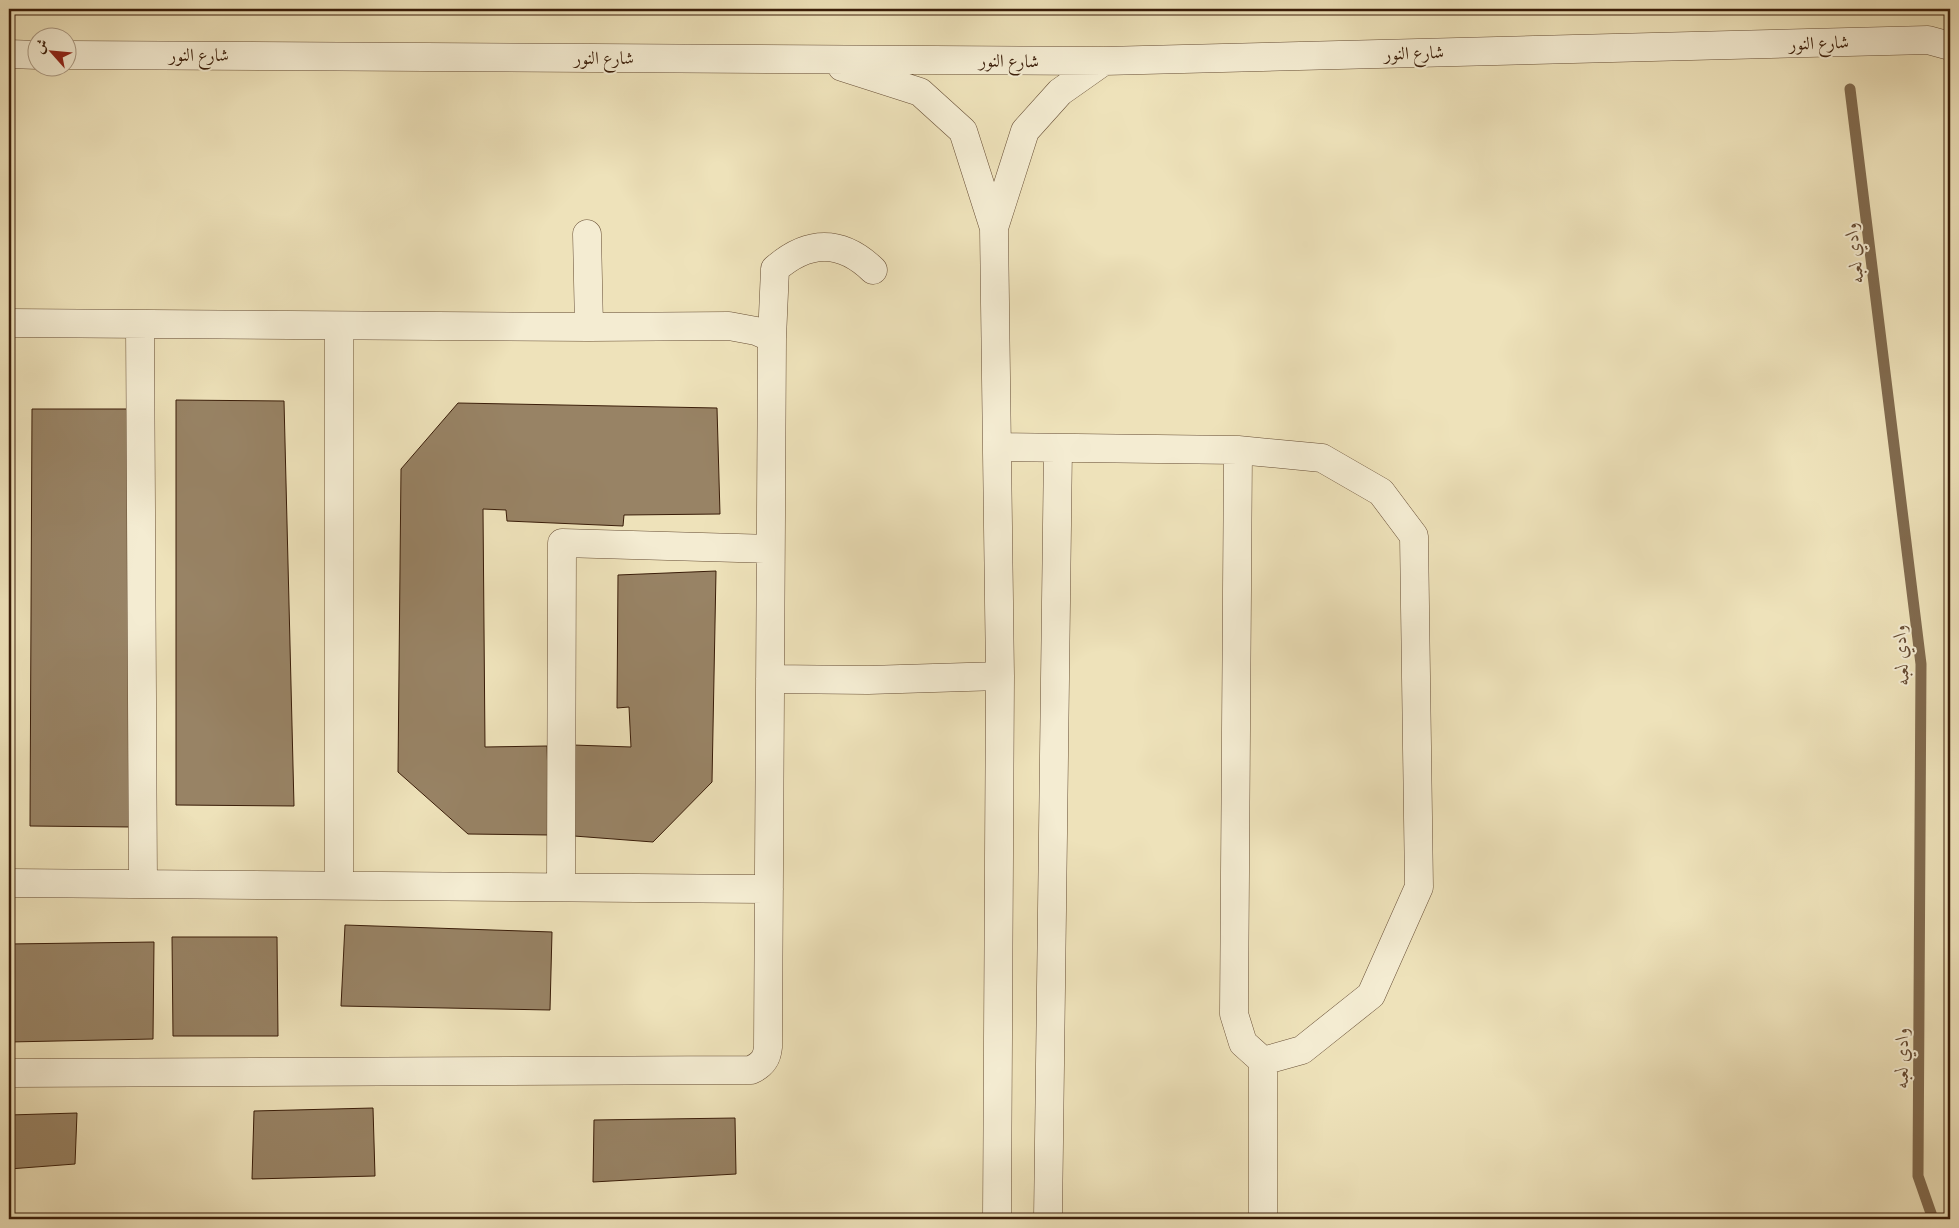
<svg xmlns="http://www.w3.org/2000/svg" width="1959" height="1228" font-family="'IM FELL Great Primer',Amiri,serif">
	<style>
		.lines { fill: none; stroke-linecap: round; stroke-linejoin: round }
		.stream { stroke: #816b4f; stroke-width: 11 }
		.building { fill: #988365; stroke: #3a1d09 }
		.minor-casing { stroke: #674e35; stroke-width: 29 }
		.minor { stroke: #f4ecd2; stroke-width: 28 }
		.labels { text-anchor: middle; stroke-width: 4; stroke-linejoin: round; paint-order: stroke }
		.street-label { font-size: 18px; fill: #3a1d09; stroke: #f4ecd2 }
		.water-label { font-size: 19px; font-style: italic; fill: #644a32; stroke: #f4ecd2 }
	</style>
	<rect width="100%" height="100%" fill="#eee2ba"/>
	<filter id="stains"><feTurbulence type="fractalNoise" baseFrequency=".004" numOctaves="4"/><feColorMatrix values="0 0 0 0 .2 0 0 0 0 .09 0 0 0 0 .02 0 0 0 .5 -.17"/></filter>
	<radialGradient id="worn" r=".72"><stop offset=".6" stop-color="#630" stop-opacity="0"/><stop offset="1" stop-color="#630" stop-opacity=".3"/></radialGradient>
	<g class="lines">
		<path class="stream" d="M1850,89L1921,664L1918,1176L1933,1219"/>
	</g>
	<path class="building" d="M176,400L284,401L294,806L176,805Z
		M458,403L717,408L720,514L624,515L623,526L507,521L506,510L483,509L485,747L547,746L550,835L468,834L398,772L401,469Z
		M32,409H128L132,827L30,826Z
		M716,571L712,782L653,842L574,836L573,745L631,747L629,707L617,708L618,575Z
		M345,925L552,932L550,1010L341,1006Z
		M172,937H277L278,1036H173Z
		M154,942L153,1039L9,1042V944Z
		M373,1108L375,1176L252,1179L254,1111Z
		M77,1113L75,1164L9,1169V1115Z
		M735,1118L736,1174L593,1182L594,1120Z"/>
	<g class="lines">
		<defs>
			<path id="minor" d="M9,54L38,55
				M68,55L1104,61L1928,40L1950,46
				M842,67L920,92L963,131L994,228L1000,676L997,1219
				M994,228L1025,131L1060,92L1104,61
				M587,234L589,327
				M9,323L589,327L729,326L756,331L772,338
				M140,324L143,884
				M997,447L1238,450L1322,458L1381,492L1414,536L1419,887L1371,995L1302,1050L1263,1061V1219
				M1238,450L1234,1014L1243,1043L1263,1061
				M770,679L868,680L1000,676
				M9,883L769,889
				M339,885V326
				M561,887L562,543L770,549
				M9,1073L751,1070C762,1065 767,1059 768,1047L772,338L775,269C808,240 841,239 873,270
				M1048,1219L1058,448"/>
		</defs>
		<use href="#minor" class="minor-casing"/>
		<use href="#minor" class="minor"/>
	</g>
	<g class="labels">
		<g class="street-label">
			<text transform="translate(1819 43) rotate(-2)" y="6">شارع النور</text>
			<text transform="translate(1414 53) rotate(-2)" y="6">شارع النور</text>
			<text x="199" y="61">شارع النور</text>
			<text x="604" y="64">شارع النور</text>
			<text transform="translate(1009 61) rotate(1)" y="6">شارع النور</text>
		</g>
		<g class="water-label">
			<text transform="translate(1853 253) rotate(-97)" y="7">وادي لعبه</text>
			<text transform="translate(1900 655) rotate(-94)" y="7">وادي لعبه</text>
			<text transform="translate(1901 1058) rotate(-90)" y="7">وادي لعبه</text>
		</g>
	</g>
	<rect width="1959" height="1228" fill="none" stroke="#eee2ba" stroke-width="30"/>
	<rect x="10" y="10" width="1939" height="1208" fill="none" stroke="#3a1d09" stroke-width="2.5"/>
	<rect x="15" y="15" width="1929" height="1198" fill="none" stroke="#3a1d09"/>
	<g transform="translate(52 52) rotate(297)"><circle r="24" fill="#f4ecd2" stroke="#aa9982"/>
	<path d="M0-4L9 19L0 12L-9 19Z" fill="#8f2418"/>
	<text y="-8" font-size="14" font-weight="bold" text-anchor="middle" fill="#3a1d09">ش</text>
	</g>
	<rect width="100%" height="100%" filter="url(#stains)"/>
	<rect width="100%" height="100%" fill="url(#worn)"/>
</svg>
